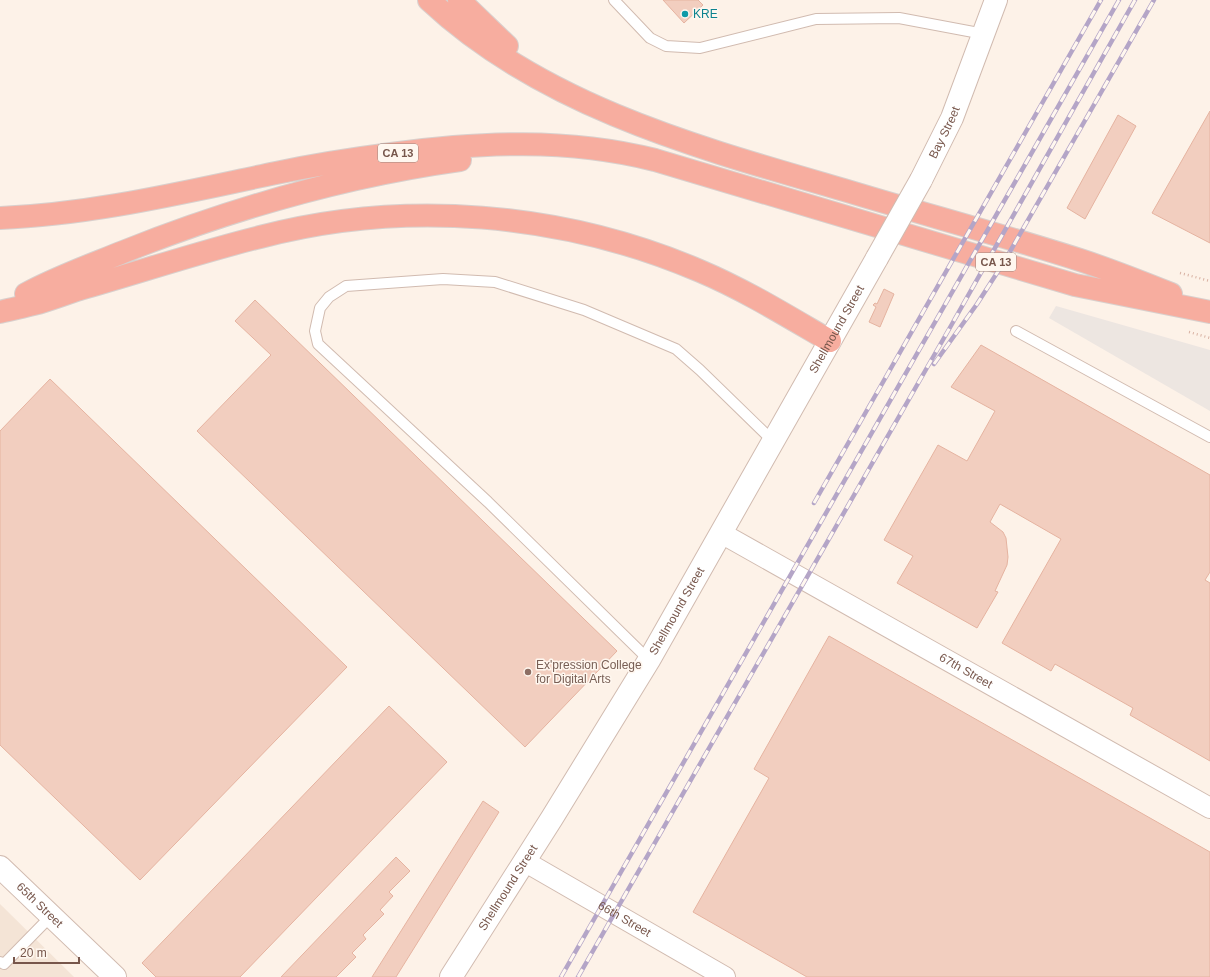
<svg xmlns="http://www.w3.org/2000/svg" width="1210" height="977" font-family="Helvetica,sans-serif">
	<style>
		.residential { fill: #f4e4d6 }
		.industrial { fill: #ede6e1 }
		.building { fill: #f2cebf; stroke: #e5b3a0 }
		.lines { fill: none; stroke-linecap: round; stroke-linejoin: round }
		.service-casing { stroke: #d1bbb0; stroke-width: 12 }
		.minor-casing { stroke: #d1bbb0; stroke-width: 22 }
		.tertiary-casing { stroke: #d1bbb0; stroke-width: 24 }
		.motorway-casing { stroke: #d9d0cd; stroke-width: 24 }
		.path { stroke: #d8b1a2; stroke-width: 2.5; stroke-dasharray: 1 3; stroke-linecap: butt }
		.service { stroke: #fff; stroke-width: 10 }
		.minor { stroke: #fff; stroke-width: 20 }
		.tertiary { stroke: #fff; stroke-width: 22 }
		.motorway { stroke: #f7ad9f; stroke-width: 22 }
		.rail-casing { stroke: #b4a5c7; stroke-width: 4.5 }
		.rail { stroke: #fff7ef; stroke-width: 3; stroke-dasharray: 9; stroke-linecap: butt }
		.tertiary-bridge-casing { stroke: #d1bbb0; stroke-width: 24; stroke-linecap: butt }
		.tertiary-bridge { stroke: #fff; stroke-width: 22 }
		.culture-dot { fill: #0f9aa8; stroke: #fff7ef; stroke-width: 1.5 }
		.education-dot { fill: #8d6e63; stroke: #fff7ef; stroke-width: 1.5 }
		.labels { text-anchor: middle; stroke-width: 3; stroke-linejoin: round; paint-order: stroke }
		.shield { fill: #fff7ef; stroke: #a0867c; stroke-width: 1 }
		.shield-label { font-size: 11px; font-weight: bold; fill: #77564b }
		.culture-label { font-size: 12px; fill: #0d838f; stroke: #fff7ef; text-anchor: start }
		.street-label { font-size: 12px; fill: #77564b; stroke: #fff7ef }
		.education-label { font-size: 12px; fill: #785e54; stroke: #fff7ef; text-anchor: start }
	</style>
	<rect width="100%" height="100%" fill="#fdf2e8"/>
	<path class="residential" d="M0,904L74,977H0Z"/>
	<path class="industrial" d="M1056,306L1210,350V411L1049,318Z"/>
	<path class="building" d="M663,0H698L703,5L684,23Z
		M1210,111V243L1152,213Z
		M1118,115L1136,126L1085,219L1067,208Z
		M884,289L894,294L880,327L869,322L876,307L873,305L875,303L877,304Z
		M255,300L617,651L525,747L197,431L271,355L235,321Z
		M981,345L1210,475V572L1205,580L1210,583V761L1130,715L1133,708L1055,664L1051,671L1002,643L1061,539L1000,504L990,522L1003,532L1006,538L1008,557L1007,565L995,591L998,592L977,628L897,583L913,556L884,540L938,445L967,461L995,411L951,387Z
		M50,379L347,667L140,880L0,745V431Z
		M829,636L1210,852V977H807L693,912L769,778L754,769Z
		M389,706L447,762L240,977H156L142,963Z
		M483,801L499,812L396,977H372Z
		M396,857L410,871L389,892L393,896L380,910L384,914L363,935L366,939L352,953L356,957L336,977H281Z"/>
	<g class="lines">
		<defs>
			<path id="service" d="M614,0L650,38L666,46L700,48L816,19L899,18L984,34
				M1016,331L1210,437
				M649,660L488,502L318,344L315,331L320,308L329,297L346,286L443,279L495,282L584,310L676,349L700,370L774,442
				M0,962L4,964L51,916"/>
			<g id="minor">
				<path id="s1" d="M721,533L1210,808"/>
				<path id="s2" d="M524,861L725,977"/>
			</g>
			<g id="tertiary">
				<path id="s3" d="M921,180L952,118L996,0"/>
				<path id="s4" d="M0,867L115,977"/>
				<path id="s5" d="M451,977L552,818L649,660L877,258"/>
			</g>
			<path id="motorway" d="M429,0C542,106 699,148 844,190C923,214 1002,235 1080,260C1111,270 1141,282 1171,294
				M459,0L507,46
				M0,218C94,214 184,192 276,173C314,165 352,159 391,154C479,142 568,138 655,160L1075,285L1210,312
				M26,294C57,277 91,265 123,252C231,209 345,176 460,160
				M0,312C11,309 23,307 34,304C49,300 64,294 80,289C140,272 199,252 260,237C404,199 562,212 700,271C745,290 787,316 830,341"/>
		</defs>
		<use href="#service" class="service-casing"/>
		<use href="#minor" class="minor-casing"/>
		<use href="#tertiary" class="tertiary-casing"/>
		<use href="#motorway" class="motorway-casing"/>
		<path class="path" d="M1180,273L1210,281
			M1189,332L1210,338"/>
		<use href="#service" class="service"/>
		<use href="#minor" class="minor"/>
		<use href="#tertiary" class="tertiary"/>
		<use href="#motorway" class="motorway"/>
		<defs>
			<path id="rail" d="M934,364L977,304L1004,262L1154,0
				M814,503L1101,0
				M561,977L1119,0
				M578,977L952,324L1135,0"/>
		</defs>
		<use href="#rail" class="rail-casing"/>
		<use href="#rail" class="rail"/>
		<defs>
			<path id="tertiary-bridge" d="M877,258L921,180"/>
		</defs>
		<use href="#tertiary-bridge" class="tertiary-bridge-casing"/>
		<use href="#tertiary-bridge" class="tertiary-bridge"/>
	</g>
	<circle class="culture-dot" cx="685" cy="14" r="4"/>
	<circle class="education-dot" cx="528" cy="672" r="4"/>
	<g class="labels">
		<g class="shield">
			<rect x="378" y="144" width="40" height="18" rx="3"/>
			<rect x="976" y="253" width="40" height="18" rx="3"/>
		</g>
		<g class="shield-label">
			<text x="398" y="157">CA 13</text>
			<text x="996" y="266">CA 13</text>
		</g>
		<g class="culture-label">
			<text x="693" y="18">KRE</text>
		</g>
		<g class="street-label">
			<text dy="4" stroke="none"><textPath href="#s3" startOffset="53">Bay Street</textPath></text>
			<text dy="4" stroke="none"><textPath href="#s5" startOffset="754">Shellmound Street</textPath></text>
			<text dy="4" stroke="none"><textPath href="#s5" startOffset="430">Shellmound Street</textPath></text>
			<text dy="4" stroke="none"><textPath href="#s1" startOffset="281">67th Street</textPath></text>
			<text dy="4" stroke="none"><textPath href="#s5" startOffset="106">Shellmound Street</textPath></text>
			<text dy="4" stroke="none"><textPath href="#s4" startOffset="55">65th Street</textPath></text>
			<text dy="4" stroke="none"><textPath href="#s2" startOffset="116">66th Street</textPath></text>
		</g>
		<g class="education-label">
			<text x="536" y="669">Ex'pression College<tspan x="536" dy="14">for Digital Arts</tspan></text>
		</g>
	</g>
	<path d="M14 957v6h65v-6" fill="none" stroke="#77564b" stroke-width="2"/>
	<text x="20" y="957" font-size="12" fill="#77564b" stroke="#fff7ef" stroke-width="3" paint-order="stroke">20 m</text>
</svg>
